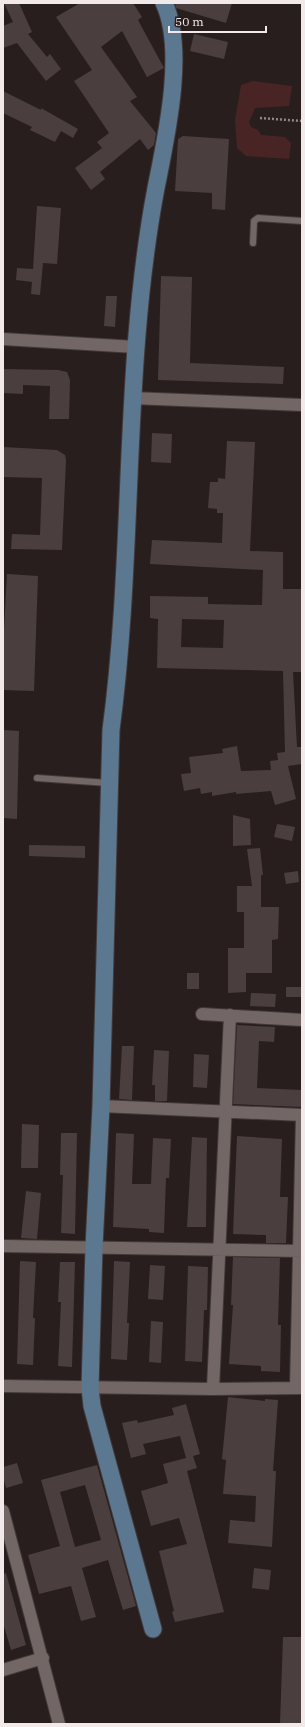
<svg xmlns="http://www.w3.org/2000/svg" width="305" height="1727" font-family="'IBM Plex Serif',serif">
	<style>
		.green { fill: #482524 }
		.building { fill: #4a3e3e; fill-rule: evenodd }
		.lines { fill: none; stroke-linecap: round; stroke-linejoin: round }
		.lane-casing { stroke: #423a3a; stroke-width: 8 }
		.street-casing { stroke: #423a3a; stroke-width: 14 }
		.secondary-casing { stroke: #423a3a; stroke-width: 19 }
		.path { stroke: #908787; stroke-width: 2.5; stroke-dasharray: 2 2; stroke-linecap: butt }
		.lane { stroke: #736766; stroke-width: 6 }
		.street { stroke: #736766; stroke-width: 12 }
		.secondary { stroke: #5c7790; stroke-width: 17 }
	</style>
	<rect width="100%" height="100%" fill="#291e1e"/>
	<path class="green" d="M253,81L292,86L289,106L255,108L249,122L251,127L258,130L261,135L285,137L291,143L289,159L246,156L237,148L235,120L241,85Z"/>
	<path class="building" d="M4,3H19L32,32L28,34L47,57L50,54L61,69L46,81L17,43L3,48V26L13,22Z
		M80,3H133L142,17L138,20L164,68L147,77L122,31L101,47L137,97L130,101L156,133L154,145L148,150L140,139L100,172L105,179L91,190L75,168L102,148L97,142L109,133L74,81L92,70L56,17Z
		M175,3H232L226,23L176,8Z
		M194,34L228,42L224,59L190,51Z
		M3,91L41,110V108L78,129L73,138L61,131L55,142L30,130L32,127L3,113Z
		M183,136L229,139L225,210L212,209V193L175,191L178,139Z
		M37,206L61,208L57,264L43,263L40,295L31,294L32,282L16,280L17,268L33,269Z
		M161,276L192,277L190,363L284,367L283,384L158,380Z
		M106,296H117L115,327L104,326Z
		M3,369L58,370L67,372L70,380L69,419H49L50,386L23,385V394L3,393Z
		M152,433L172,434L171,463L151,462Z
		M227,441L255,442L250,551L283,552V589H302V672H293L297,747H302V764L288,766L296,799L275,805L271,791L236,794V792L212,796V792L201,794L200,788L184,791L181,774L191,773L189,757L223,753L222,749L237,746L241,771L271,770L270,761L278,760L277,753L285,752L283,671L157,668L158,619L150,618V596L208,597V604L262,605L263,570L150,564L152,540L222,543L223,513H217V509L208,508L210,482H218V478L225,479ZM182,619L224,620L223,648L181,647Z
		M3,447L57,450L65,455L66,460L62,550L11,549L12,534L40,535L42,478L3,477Z
		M7,574L38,576L34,691L3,690V648Z
		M3,730L19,731L17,819L3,818Z
		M233,815L250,819L251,845L233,846Z
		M277,824L295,827L292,841L274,837Z
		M29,845L85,846V858L29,856Z
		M260,848L263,875H261V907H279L278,939L272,940V973H246V992L228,993V948H244V912H237V886H252L247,849Z
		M298,871L299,882L286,884L284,873Z
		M187,973H199V989H187Z
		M286,987H302V997H286Z
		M251,993L276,994L275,1007L250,1006Z
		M237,1025L275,1027L274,1042L259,1041L257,1088L302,1090V1107L233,1104Z
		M122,1046H134L132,1100L119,1099Z
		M154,1050L169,1051L167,1101H155V1085H152Z
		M194,1054L209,1055L207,1088L193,1087Z
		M22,1124L39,1125L38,1168H21Z
		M61,1133H77L75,1234L61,1233L63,1175H60Z
		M116,1133L134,1134L132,1184H151L153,1138L171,1139L169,1178H166L164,1233L149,1232V1229L113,1227Z
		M237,1136L282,1139L280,1197H288L286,1243H266V1235L233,1234Z
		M192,1137L207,1138L206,1227H187Z
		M26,1191L41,1193L37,1239L21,1238Z
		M233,1257L280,1258L278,1325H281L280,1372L261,1371V1366L229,1364L233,1305H231Z
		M20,1261L36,1262L33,1318H35L33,1365L17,1364Z
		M114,1261L130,1262L127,1323H129L127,1360L111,1359Z
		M60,1262H75L72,1367L58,1366L61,1302H58Z
		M150,1265L165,1266L163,1300L148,1299Z
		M188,1266L208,1267L207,1310H204L202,1362L185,1361Z
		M151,1321L163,1322L161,1363L149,1362Z
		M228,1397L265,1401V1399L278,1400L273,1471H276L272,1547L228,1543L230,1520L255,1522L256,1496L223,1494L226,1460L222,1459Z
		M186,1404L200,1454L193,1456L197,1468L187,1471L224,1612L175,1622L172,1612L174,1611L159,1551L187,1544L179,1518L151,1526L141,1491L168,1483L163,1464L186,1458L180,1436L143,1444L146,1454L131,1458L122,1423L137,1420L138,1423L174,1415L172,1408Z
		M17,1463L23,1483L6,1488L3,1477V1467Z
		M97,1465L136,1606L123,1610L108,1560L82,1568L96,1617L81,1621L71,1586L39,1594L28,1555L60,1546L41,1480ZM85,1485L101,1540L75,1547L60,1492Z
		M254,1568L271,1570L269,1590L252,1588Z
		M6,1573L26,1645L11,1650L3,1623V1574Z
		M283,1637H301L302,1724H280Z"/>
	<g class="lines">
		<defs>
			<path id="lane" d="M253,243L254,221L258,218L302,221
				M37,778L108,783"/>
			<path id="street" d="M3,339L136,347
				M132,398L302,405
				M202,1014L302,1020
				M101,1106L302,1115
				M3,1246L302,1251
				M3,1386L213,1389L302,1388
				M296,1388L302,1115
				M213,1389L230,1015
				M3,1511L59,1724
				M3,1670L43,1658"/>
			<path id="secondary" d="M153,1629L92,1406L90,1388L94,1247L101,1106L111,730C135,550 122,367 156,188C166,138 186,50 164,3"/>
		</defs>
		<use href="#lane" class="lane-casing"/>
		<use href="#street" class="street-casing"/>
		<use href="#secondary" class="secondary-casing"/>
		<path class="path" d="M260,118L302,121"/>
		<use href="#lane" class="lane"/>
		<use href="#street" class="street"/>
		<use href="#secondary" class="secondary"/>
	</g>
	<rect width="305" height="1727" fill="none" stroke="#f2eaea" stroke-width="8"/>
	<path d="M169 26v6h97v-6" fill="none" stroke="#f2eaea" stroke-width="2"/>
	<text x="175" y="26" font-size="12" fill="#f2eaea" stroke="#291e1e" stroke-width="3" paint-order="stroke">50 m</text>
</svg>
